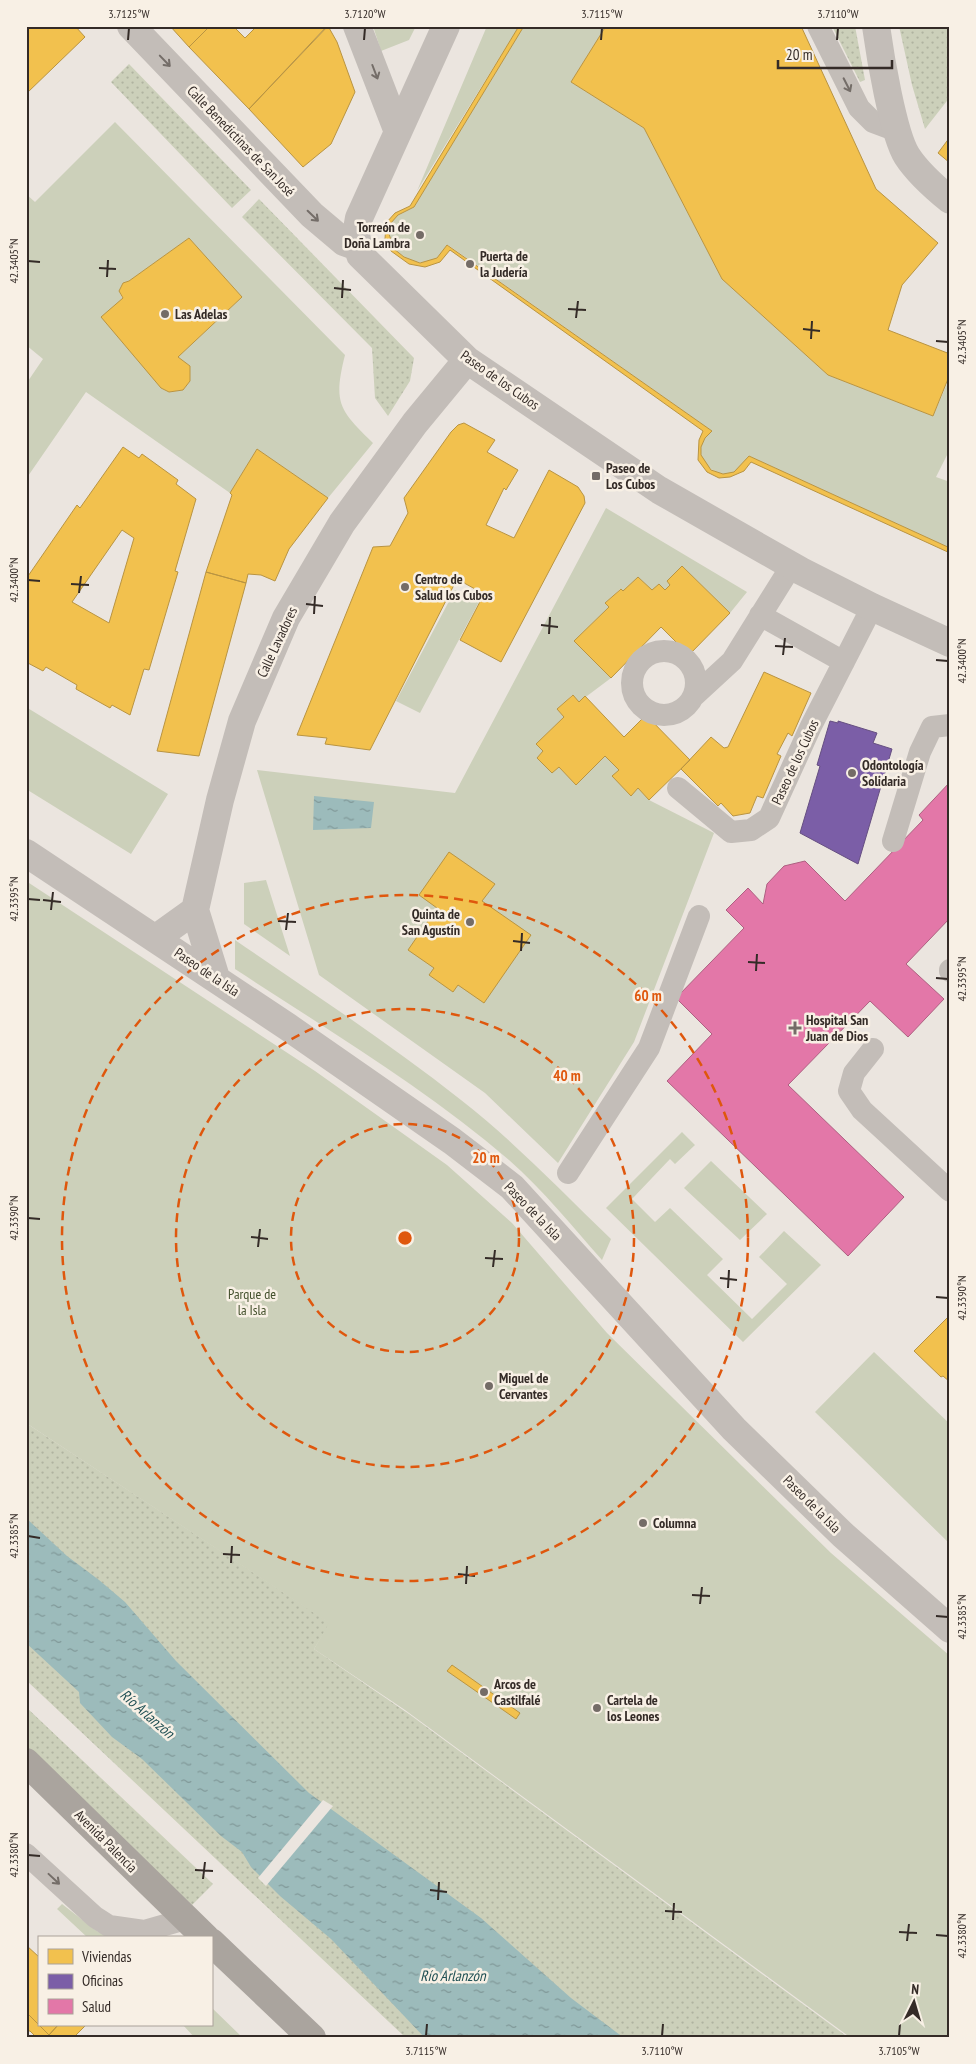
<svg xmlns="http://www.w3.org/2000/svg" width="976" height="2064" font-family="'PT Sans Narrow',sans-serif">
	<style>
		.grass { fill: url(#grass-dots) }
		.green { fill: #ccd0ba; fill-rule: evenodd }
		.water { fill: url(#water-ripples) }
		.pier { fill: #ebe5df }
		.homes { fill: #f2c14e; stroke: #b99442; fill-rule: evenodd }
		.offices { fill: #7b5ea7; stroke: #664f81 }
		.health { fill: #e377a8; stroke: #ae6081 }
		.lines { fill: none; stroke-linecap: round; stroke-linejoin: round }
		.lane { stroke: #c3bdb8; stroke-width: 22 }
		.street { stroke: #c3bdb8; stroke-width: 28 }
		.highway { stroke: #aaa49e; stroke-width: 28 }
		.oneway { stroke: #746d68 }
		.ticks { fill: none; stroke: #342b27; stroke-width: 2 }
		.ring { fill: none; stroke: #df570d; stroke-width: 2.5; stroke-dasharray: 9 6 }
		.poi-dot { fill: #746c67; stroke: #f8f0e5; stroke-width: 2 }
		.labels { text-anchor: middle; stroke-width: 5; stroke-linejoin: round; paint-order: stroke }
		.street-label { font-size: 14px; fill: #342b27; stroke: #f8f0e5 }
		.poi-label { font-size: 14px; font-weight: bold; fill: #342b27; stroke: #f8f0e5; text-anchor: start }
		.park-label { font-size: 14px; fill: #43502c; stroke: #f8f0e5 }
		.water-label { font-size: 15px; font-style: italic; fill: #1f4f53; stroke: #f8f0e5 }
		.centre { fill: #df570d; stroke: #f8f0e5; stroke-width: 2.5 }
		.ring-label { font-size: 15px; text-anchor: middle; font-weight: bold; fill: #df570d; stroke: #f8f0e5; stroke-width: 5; stroke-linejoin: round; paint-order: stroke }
		.neatline { fill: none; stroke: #342b27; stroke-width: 2 }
		.ticks-label { font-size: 12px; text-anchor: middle; fill: #342b27 }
	</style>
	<defs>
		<pattern id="grass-dots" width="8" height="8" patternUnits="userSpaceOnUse" patternTransform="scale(1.25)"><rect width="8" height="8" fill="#ccd0ba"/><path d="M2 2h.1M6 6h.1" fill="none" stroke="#b0b3a0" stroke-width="1.8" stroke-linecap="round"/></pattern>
		<pattern id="water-ripples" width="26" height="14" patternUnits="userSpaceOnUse" patternTransform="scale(1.25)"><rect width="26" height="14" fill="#9cbbbb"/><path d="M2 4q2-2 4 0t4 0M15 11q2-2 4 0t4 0" fill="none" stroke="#809898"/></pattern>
	</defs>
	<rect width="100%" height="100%" fill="#ebe5df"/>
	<path class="grass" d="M832,26H855L865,80L860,82Z
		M899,26H950V97L925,129L912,85Z
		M129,64L251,190L232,208L111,82Z
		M259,199L414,358L410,381L388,416L375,398L372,348L242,217Z
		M26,1423L330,1623L314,1649L409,1714L849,2038H406L26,1680Z
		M26,1707L213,1884L192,1905L26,1747Z"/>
	<path class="green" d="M373,26H416L409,40L381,51Z
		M487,26H519L417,191Z
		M524,26H606L571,82L644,128L722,279L828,375L933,416L950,377V449L936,477L950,482V548L749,456C745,462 740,470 733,473C718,478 698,464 701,447C702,440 707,436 712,431L448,245C444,249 442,254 438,257C418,274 375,246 392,222C396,214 407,211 414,207Z
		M115,122L345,355C333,403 339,410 373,443L328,498L257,449L230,493L86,392L26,479V384L43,359L26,345V194L35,202ZM189,238L242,297L178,357L190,366V381L183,390L169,392L161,388L119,291L123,283L129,281Z
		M606,508L747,592L730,613L682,566L667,581L670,585L665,590H652L638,577L623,591L620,589L605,603L609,607L574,641L611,678L579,702L572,695L557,709L564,717L536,744L543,751L537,758L552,772L559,767L576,785L605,756L619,770L631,795L638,788L649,800L714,833L634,1042L558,1163L485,1093L319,975L257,770L455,793Z
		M455,590L479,602L420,713L396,701Z
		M26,707L168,794L131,854L26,789Z
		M266,880L290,956L244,924V883Z
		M26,881L315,1071L447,1165L512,1223L607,1333L742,1466L831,1553L950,1656V2038H851L405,1710L314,1649L329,1623L26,1423Z
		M235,940C311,992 389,1043 461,1100C515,1142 562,1192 611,1239L602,1260C572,1226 543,1190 509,1160C425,1088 328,1030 235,969Z
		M682,1132L695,1145L675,1164L670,1159L632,1199L655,1222L670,1208L723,1259L707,1275L752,1319L787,1284L759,1257L784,1231L821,1265L743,1342L606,1208Z
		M711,1161L767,1214L740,1240L684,1188Z
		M874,1352L950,1424V1544L815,1412Z
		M62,1904L98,1932L137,1938H88L57,1909Z
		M211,2007L243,2038H195L183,2025H211Z"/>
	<path class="water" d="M314,796L374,802L371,828L313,830Z
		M26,1518L67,1556L99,1580L125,1602L176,1661L309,1793L481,1918L571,1998L624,2038H425L331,1939L280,1896L251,1867L242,1852L221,1836L142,1759L112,1737L80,1703L79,1692L26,1643Z"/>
	<path class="pier" d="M323,1800L333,1806L266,1886L258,1878Z"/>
	<path class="homes" d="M26,26H75L85,37L27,93Z
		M170,26H210L189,47Z
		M210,26H239L236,29L245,38L257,26H327L249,109L189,47Z
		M328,26L337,42L355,92L331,144L303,167L249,109Z
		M519,26H524L414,207L398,215L390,224L389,234L394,249L404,257L420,263L437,258L447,245L712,431L705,438L701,447V455L711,470L723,474L734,472L749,456L950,548V553L751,462L744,471L730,477L719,478L707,472L698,460L699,440L703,431L450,250L440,262L425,267L409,264L391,251L385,239L386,223L395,213L410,206Z
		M606,26H801L876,189L938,243L902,285L888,330L950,354V374L933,416L828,375L722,279L644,128L571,82Z
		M950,137V163L938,153Z
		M189,238L242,297L178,357L190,366V381L183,390L169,392L161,388L101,317L123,298L119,291L123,283L129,281Z
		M464,423L495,440L487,452L518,470L506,490L504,488L486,525L514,538L549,470L578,487L584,496L585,503L501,662L460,640L484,594L457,579L370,750L325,744L327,738L297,735L373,547L390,546L408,513L404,498L451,432L458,425Z
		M123,447L139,458L142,454L178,480L176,484L196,499L175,571L178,572L149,670L144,669L130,715L112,705L110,708L76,689L77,685L46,667L43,671L26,662V579L77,505L80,508ZM122,530L134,538L109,623L72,602Z
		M257,449L328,498L289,549L275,581L261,575L248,574L246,583L206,572L232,495L230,493Z
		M682,566L730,613L689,655L661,627L611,678L574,641L609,607L605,603L621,589L623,591L638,577L652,590L659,584L665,590L670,585L667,581Z
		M206,572L246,583L199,756L157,751Z
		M764,672L811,693L792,736L788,733L777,754L781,756L763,798L757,796L750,813L733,816L721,803L718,806L681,769L711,737L724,748L728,747Z
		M573,695L579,702L585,696L624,737L646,715L690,760L649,800L638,788L631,796L612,776L619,770L605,756L576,785L559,767L552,773L537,758L543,751L536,744L564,717L557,709Z
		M449,852L495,884L482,901L531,935L484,1003L458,985L453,992L429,975L434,968L408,950L437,908L419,895Z
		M950,1315V1382L943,1376L941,1377L914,1351Z
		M452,1665L520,1713L516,1719L447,1671Z
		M26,1945L39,1957V2025H58L49,2035L29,2015L26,2018Z
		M29,2015L49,2035L46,2038H37L30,2031H26V2018Z
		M58,2025H86L73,2038H51L49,2035Z"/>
	<path class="offices" d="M830,721L838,723V721L877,733L873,743L892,749L858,864L800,833L820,766L817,765Z"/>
	<path class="health" d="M950,782V918L906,964L944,999L908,1037L870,1001L788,1085L904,1197L848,1256L667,1081L712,1034L676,998L744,928L726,910L748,888L763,904L767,884L784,866L805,861L845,901L923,820L919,815Z"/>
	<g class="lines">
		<path class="lane" d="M818,26L859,108L873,122L897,131
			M760,615L844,662
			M632 683a32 32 0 1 1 64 0a32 32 0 1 1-64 0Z
			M694,696L732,661L792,565
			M678,788L731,832L751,830L769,818L811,726L872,607
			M893,841L920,752L932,727L950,725
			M950,971V970
			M873,1049L854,1073L849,1091L862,1110L950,1191
			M568,1173L649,1048L699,916
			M26,1854L95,1917L109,1926L144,1931L186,1919"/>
		<path class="street" d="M131,26L312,215L344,242L358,247
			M357,26L398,132
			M446,26L359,218L356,235L360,255L467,360L659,490L801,571L872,607L950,643
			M876,26C880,55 893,134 907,156C918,173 934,187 950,200
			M26,853L288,1027L452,1141L512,1187L734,1429L843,1535L950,1629
			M156,938L195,910
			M216,978L195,910L220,800L242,721L286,618L342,523L415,423L467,360"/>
		<path class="highway" d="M26,1762L206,1938
			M211,1942L312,2038"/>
	</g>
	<defs><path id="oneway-shaft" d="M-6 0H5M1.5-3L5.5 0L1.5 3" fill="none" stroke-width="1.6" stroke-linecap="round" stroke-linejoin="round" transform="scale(1.25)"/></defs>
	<g class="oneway">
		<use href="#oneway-shaft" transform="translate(165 61) rotate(46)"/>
		<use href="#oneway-shaft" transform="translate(375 72) rotate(69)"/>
		<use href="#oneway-shaft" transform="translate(847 85) rotate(63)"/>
		<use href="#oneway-shaft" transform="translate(313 216) rotate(44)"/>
		<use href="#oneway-shaft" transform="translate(54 1879) rotate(43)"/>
	</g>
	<path class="ticks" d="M128,40L129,28M364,40L365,28M601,40L602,28M837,40L838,28M28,261L40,262M99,268L116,269M107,277L108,260M334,288L351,290M342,298L343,280M568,309L586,310M576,318L578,301M803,329L820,331M811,339L812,321M936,341L948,342M28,580L40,581M71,584L89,585M79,593L81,576M306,604L323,606M314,614L315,596M541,625L558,627M549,634L550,617M775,646L793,647M783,655L785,638M936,660L948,661M28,899L40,900M43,900L61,902M51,910L53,892M278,921L296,922M286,930L288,913M513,941L530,943M521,951L522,933M748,962L765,963M756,971L757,954M936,978L948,979M28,1218L40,1219M251,1237L268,1239M258,1247L260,1229M485,1258L503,1259M493,1267L495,1250M720,1278L737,1280M728,1288L729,1270M936,1297L948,1298M28,1536L40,1538M223,1554L240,1555M231,1563L232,1546M458,1574L475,1576M466,1584L467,1566M692,1595L710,1596M700,1604L702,1587M936,1616L948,1617M28,1855L40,1856M195,1870L213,1871M203,1879L205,1862M430,1890L447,1892M438,1900L439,1882M665,1911L682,1912M673,1920L674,1903M899,1932L917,1933M936,1935L948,1936M907,1941L909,1924M426,2036L427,2024M662,2036L663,2024M899,2036L900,2024"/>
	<g class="ring">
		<circle cx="405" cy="1238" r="114"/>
		<circle cx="405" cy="1238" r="229"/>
		<circle cx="405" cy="1238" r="343"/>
	</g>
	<g class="poi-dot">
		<circle cx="420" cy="235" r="5"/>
		<circle cx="470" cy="264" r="5"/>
		<circle cx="165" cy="314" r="5"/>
		<rect x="591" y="471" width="10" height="10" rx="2.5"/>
		<circle cx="405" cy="587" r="5"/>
		<circle cx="852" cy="773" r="5"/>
		<circle cx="470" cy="922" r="5"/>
		<path d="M792.5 1020.5h5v5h5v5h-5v5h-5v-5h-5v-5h5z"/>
		<circle cx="489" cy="1386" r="5"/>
		<circle cx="643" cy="1523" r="5"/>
		<circle cx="484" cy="1692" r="5"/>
		<circle cx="597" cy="1708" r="5"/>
	</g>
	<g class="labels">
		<g class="street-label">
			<text transform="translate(241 141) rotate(46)" y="5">Calle Benedictinas de San José</text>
			<text transform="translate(500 380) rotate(35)" y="5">Paseo de los Cubos</text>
			<text transform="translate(277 642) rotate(-65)" y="5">Calle Lavadores</text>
			<text transform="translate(795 762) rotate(-65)" y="5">Paseo de los Cubos</text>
			<text transform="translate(207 972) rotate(34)" y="5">Paseo de la Isla</text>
			<text transform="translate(533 1211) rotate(46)" y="5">Paseo de la Isla</text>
			<text transform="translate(812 1504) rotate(45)" y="5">Paseo de la Isla</text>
			<text transform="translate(106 1841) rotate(45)" y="5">Avenida Palencia</text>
		</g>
		<g class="poi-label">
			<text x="410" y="232" text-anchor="end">Torreón de<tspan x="410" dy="16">Doña Lambra</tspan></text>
			<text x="480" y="261">Puerta de<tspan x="480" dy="16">la Judería</tspan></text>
			<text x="175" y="319">Las Adelas</text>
			<text x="606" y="473">Paseo de<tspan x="606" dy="16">Los Cubos</tspan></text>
			<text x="415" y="584">Centro de<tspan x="415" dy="16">Salud los Cubos</tspan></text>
			<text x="862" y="770">Odontología<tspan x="862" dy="16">Solidaria</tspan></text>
			<text x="460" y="919" text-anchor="end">Quinta de<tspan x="460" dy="16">San Agustín</tspan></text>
			<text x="806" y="1025">Hospital San<tspan x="806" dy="16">Juan de Dios</tspan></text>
			<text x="499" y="1383">Miguel de<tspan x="499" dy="16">Cervantes</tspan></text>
			<text x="653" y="1528">Columna</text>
			<text x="494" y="1689">Arcos de<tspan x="494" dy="16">Castilfalé</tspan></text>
			<text x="607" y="1705">Cartela de<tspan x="607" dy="16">los Leones</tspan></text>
		</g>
		<g class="park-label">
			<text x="252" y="1299">Parque de<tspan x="252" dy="16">la Isla</tspan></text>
		</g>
		<g class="water-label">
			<text transform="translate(147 1714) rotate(41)" y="5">Río Arlanzón</text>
			<text x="453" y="1981">Río Arlanzón</text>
		</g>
	</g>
	<circle cx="405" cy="1238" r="8" class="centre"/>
	<g class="ring-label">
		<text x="648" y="1001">60 m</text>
		<text x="567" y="1081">40 m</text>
		<text x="486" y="1163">20 m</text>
	</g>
	<rect width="976" height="2064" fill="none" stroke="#f8f0e5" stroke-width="55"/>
	<rect x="38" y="1936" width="175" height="90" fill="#f8f0e5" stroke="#aaa199"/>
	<rect x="48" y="1949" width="25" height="15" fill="#f2c14e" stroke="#aaa199"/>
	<text x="82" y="1962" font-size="15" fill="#342b27">Viviendas</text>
	<rect x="48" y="1974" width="25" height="15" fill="#7b5ea7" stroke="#aaa199"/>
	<text x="82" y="1986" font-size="15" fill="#342b27">Oficinas</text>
	<rect x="48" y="1999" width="25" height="15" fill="#e377a8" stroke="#aaa199"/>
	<text x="82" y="2012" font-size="15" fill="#342b27">Salud</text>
	<g transform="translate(914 2002) rotate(5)" stroke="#f8f0e5" stroke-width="4" paint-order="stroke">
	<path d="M0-4L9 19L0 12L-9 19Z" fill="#342b27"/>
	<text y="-8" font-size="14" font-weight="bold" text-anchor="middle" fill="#342b27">N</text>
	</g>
	<path d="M778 60v8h114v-8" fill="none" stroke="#342b27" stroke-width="2.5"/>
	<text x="786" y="60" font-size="15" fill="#342b27" stroke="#f8f0e5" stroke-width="4" paint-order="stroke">20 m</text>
	<rect x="28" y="28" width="920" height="2008" class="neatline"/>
	<g class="ticks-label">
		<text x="129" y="18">3.7125°W</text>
		<text x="365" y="18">3.7120°W</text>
		<text x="602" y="18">3.7115°W</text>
		<text x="838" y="18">3.7110°W</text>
		<text transform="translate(14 261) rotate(-90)" y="4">42.3405°N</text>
		<text transform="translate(962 342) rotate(-90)" y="4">42.3405°N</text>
		<text transform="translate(14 580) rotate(-90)" y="4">42.3400°N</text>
		<text transform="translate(962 661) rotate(-90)" y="4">42.3400°N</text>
		<text transform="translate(14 899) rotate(-90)" y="4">42.3395°N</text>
		<text transform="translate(962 979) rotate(-90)" y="4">42.3395°N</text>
		<text transform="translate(14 1218) rotate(-90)" y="4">42.3390°N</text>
		<text transform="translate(962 1298) rotate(-90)" y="4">42.3390°N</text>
		<text transform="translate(14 1536) rotate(-90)" y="4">42.3385°N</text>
		<text transform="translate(962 1617) rotate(-90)" y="4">42.3385°N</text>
		<text transform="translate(14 1855) rotate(-90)" y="4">42.3380°N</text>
		<text transform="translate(962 1936) rotate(-90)" y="4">42.3380°N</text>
		<text x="426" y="2055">3.7115°W</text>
		<text x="662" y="2055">3.7110°W</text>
		<text x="899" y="2055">3.7105°W</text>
	</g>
</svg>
